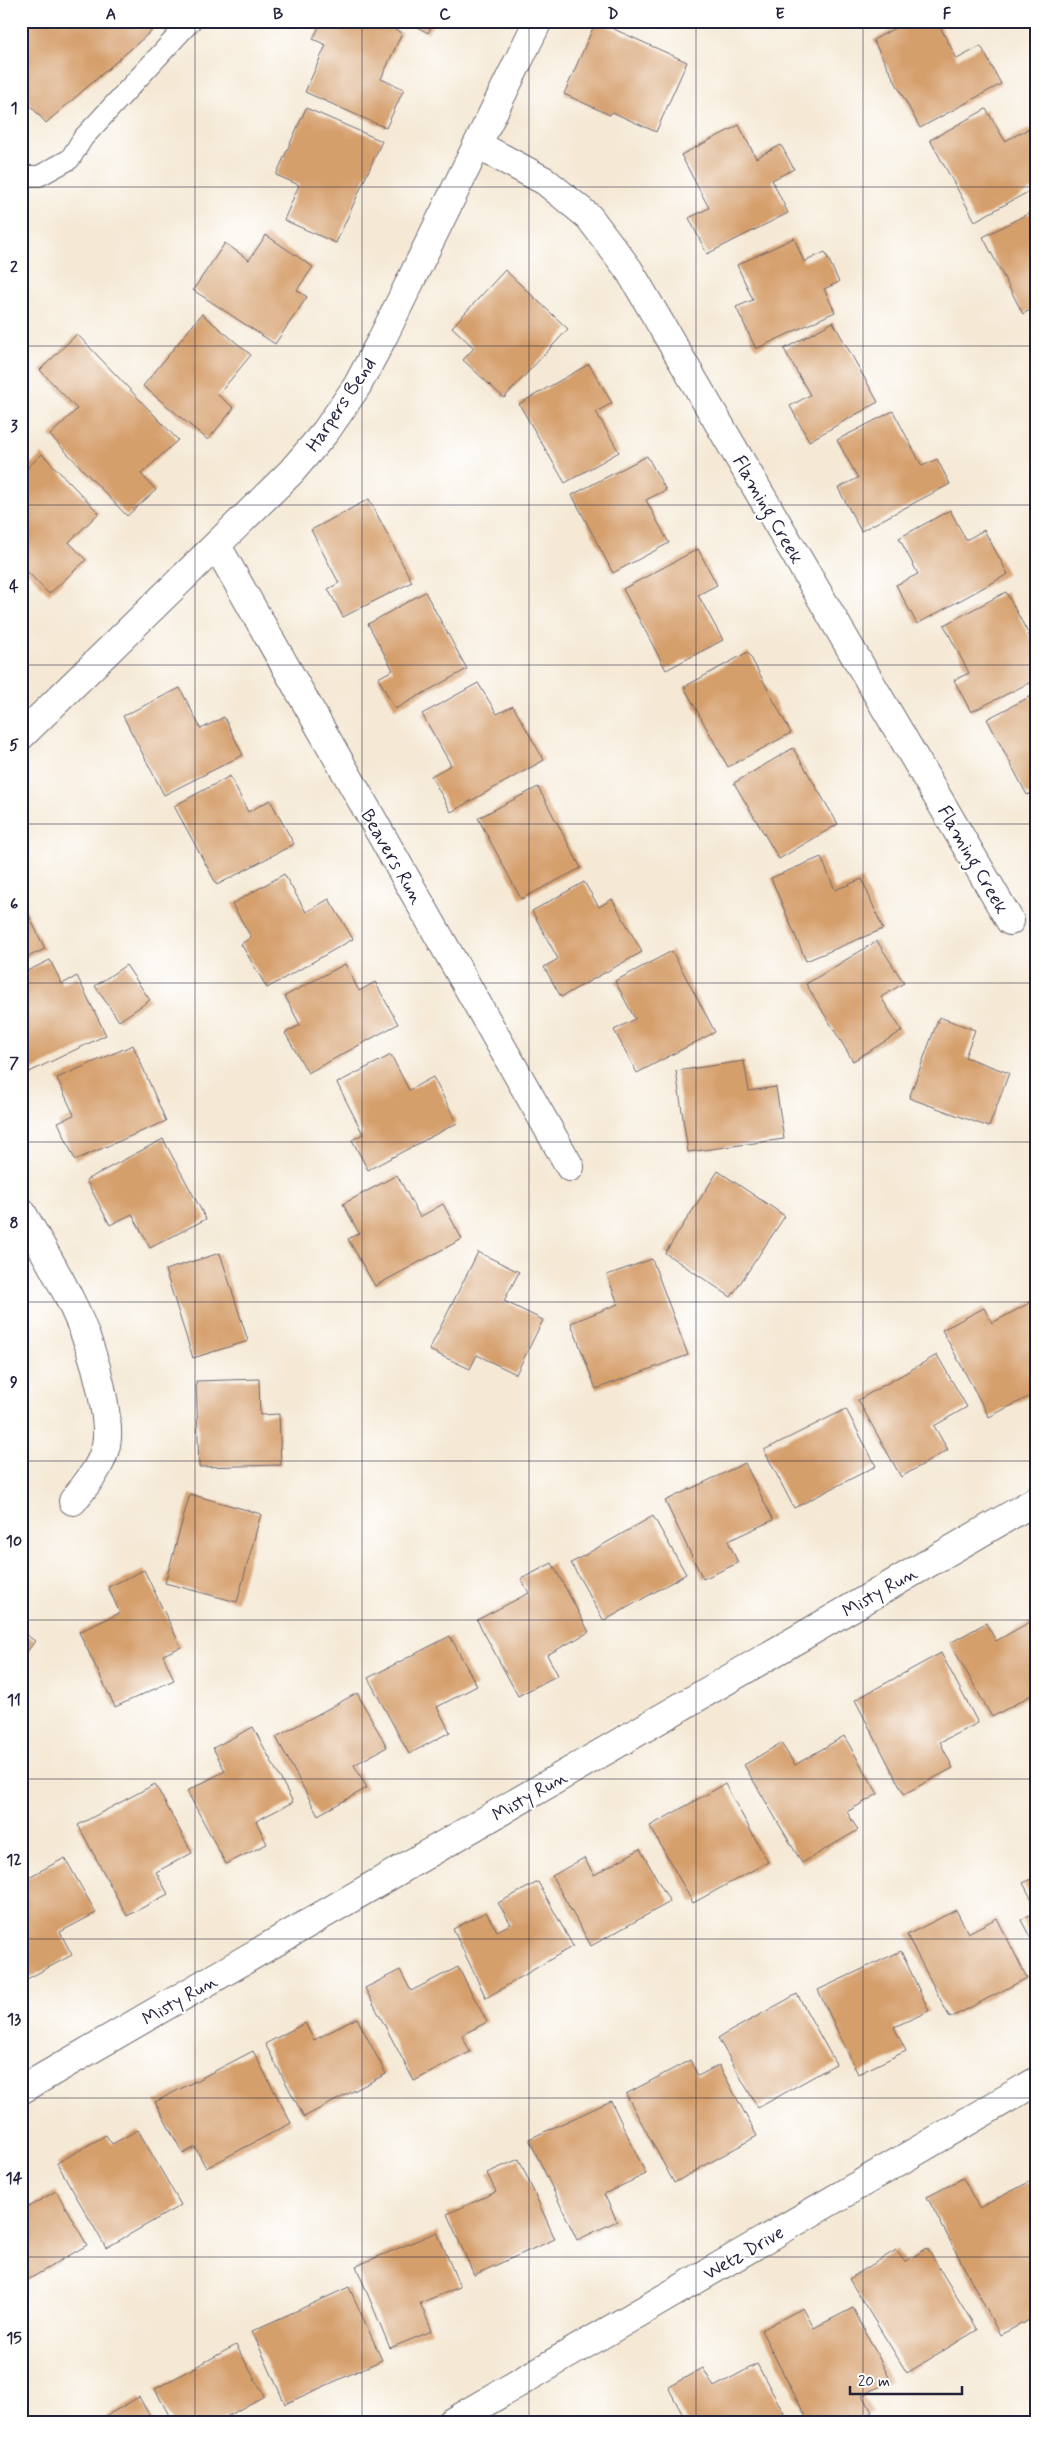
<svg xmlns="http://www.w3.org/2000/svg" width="1058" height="2444" font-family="Mynerve,sans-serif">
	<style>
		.building { fill: #d59f6c }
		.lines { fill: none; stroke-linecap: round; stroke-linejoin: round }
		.lane-casing { stroke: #6c6871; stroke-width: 22 }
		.street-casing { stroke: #6c6871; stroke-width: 30 }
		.lane { stroke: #fff; stroke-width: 20 }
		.street { stroke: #fff; stroke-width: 28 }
		.grid { fill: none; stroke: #22223b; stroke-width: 1; stroke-opacity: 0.55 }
		.labels { text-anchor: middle; stroke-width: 4.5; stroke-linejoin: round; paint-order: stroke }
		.street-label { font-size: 19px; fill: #22223b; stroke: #fff }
		.neatline { fill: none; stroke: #22223b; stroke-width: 2 }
		.grid-label { font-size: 16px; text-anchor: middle; font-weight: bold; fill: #22223b }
	</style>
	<rect width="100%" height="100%" fill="#fff"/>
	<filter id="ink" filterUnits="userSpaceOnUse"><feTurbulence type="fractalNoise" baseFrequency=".02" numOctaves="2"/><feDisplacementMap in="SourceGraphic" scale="10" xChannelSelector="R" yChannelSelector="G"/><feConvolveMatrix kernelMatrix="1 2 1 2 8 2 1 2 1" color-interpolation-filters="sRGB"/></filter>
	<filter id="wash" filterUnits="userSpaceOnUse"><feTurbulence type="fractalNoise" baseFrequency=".0096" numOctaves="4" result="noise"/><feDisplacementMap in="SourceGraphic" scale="20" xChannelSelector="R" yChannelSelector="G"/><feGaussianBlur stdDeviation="1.12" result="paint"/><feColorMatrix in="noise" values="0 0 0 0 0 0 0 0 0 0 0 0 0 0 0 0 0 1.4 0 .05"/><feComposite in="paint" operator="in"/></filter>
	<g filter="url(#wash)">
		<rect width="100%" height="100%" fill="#f5e9d5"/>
		<g id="blocks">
			<path class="building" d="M21,21H163L46,123L21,95Z
				M322,21H375L402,33L381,79L404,89L386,128L305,92L326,45L313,39Z
				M406,21H435L428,33Z
				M596,21L687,62L656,132L612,112L610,115L564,94Z
				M908,21H937L957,59L981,46L1001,84L920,128L873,40Z
				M306,108L382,141L336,243L284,220L299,185L276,175Z
				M986,109L1005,141L1030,128L1037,140V187L975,221L930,140Z
				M739,125L756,158L781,145L794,169L772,180L788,213L707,254L689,218L709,208L681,155Z
				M1037,209V306L1023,314L983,237Z
				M266,235L313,267L297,290L307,297L275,344L193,290L225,243L249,260Z
				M794,238L804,262L825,252L839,282L824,289L835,312L756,349L736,307L753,300L737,265Z
				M505,270L568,329L504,398L463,360L474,348L452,327Z
				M202,314L251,355L218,395L234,408L208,440L143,386Z
				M833,322L878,402L809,441L790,406L810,395L784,349Z
				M77,334L178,440L141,474L156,490L127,516L50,435L77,409L40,370Z
				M589,364L612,403L596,412L619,452L565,483L519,404Z
				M893,411L922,466L937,459L950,484L861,531L838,488L858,478L837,440Z
				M42,454L99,513L69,542L86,560L49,594L21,565V474Z
				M647,456L666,490L646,500L669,543L613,573L572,495Z
				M369,499L412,582L343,617L328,589L339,583L311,530Z
				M950,510L966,540L984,530L1008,574L917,624L896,585L918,574L899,538Z
				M698,549L717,585L698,595L723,640L666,670L623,589Z
				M425,592L467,669L395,709L378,678L393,670L368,624Z
				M1006,592L1037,650V679L971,712L954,680L969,673L944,625Z
				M748,652L791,733L728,767L684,687Z
				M478,683L497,714L513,706L544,760L451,812L431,776L451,765L422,714Z
				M180,688L201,729L224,717L243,755L164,795L123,716Z
				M1037,693V790L1027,795L987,719Z
				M793,748L838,824L779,859L734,783Z
				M230,776L248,812L270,800L294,844L217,885L174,806Z
				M538,787L581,868L521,899L478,818Z
				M821,857L835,890L862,879L883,929L806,961L771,878Z
				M284,874L306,912L329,899L353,939L267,988L241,944L251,937L232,904Z
				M584,882L599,907L612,899L642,952L561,997L544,967L558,959L532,911Z
				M21,899L45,949L21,960Z
				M877,941L904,983L881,997L902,1031L853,1061L806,984Z
				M672,951L715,1032L637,1073L614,1030L635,1019L615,981Z
				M50,960L62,984L77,976L106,1035L21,1076V974Z
				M345,964L359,991L375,982L398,1024L308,1073L285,1033L300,1025L285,996Z
				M126,965L150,1000L119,1021L95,986Z
				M939,1017L975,1030L965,1057L1009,1073L989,1127L909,1098Z
				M133,1045L166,1121L75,1160L58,1122L74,1115L57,1078Z
				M391,1055L409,1090L433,1077L457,1123L368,1170L352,1140L363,1134L337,1083Z
				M744,1061L749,1091L776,1087L784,1139L688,1152L676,1071Z
				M163,1139L206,1219L150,1248L132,1214L110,1225L86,1180Z
				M718,1171L785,1216L731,1297L665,1253Z
				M397,1175L420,1217L443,1204L462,1239L375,1286L348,1239L359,1233L343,1204Z
				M478,1252L519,1272L504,1301L543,1320L516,1374L477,1355L470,1369L429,1350Z
				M220,1253L248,1341L193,1358L165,1270Z
				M652,1259L688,1355L596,1389L571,1323L618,1304L607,1275Z
				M1037,1299V1389L1032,1391L1034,1394L989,1417L942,1330L984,1308L992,1323Z
				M937,1355L967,1407L934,1426L948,1450L901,1477L858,1400Z
				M259,1379L260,1415L279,1414L281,1465L199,1467L196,1381Z
				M846,1409L876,1466L794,1508L764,1450Z
				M745,1463L773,1520L728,1541L738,1563L703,1579L665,1501Z
				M190,1494L261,1514L237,1602L165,1583Z
				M653,1516L686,1574L604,1621L571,1563Z
				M552,1563L589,1632L547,1655L558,1675L518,1696L477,1620L529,1593L521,1579Z
				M144,1570L181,1647L163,1655L174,1680L115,1707L79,1632L120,1613L108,1587Z
				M1037,1618V1692L992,1717L950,1643L986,1623L996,1641Z
				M21,1631L35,1641L21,1660Z
				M450,1636L477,1686L437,1707L450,1732L409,1754L368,1678Z
				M941,1653L978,1723L940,1742L953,1768L904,1794L855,1700Z
				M357,1693L387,1747L354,1765L367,1788L318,1815L276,1737Z
				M253,1727L293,1802L256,1821L267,1844L226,1864L187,1791L225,1771L213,1748Z
				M844,1736L878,1794L847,1812L858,1830L802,1863L744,1765L781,1743L795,1765Z
				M155,1784L192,1853L156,1872L168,1894L127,1916L78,1825Z
				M725,1784L768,1862L693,1903L650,1826Z
				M640,1849L670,1902L591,1946L552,1876L584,1858L594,1875Z
				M65,1858L96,1913L60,1932L72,1955L27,1979L21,1969V1881Z
				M1037,1876V1909L1023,1883Z
				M538,1882L573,1946L486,1998L453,1929L486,1912L497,1931L511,1924L498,1903Z
				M956,1910L968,1933L997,1918L1027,1978L950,2018L907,1935Z
				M1037,1911V1950L1021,1920Z
				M901,1951L929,2011L894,2027L906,2051L858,2074L818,1990Z
				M458,1967L487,2022L462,2035L470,2052L414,2081L365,1988L400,1970L411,1991Z
				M797,1994L836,2064L758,2108L718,2038Z
				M357,2018L386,2074L304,2117L265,2044L305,2023L314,2040Z
				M253,2051L291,2123L206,2168L195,2147L183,2154L155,2102Z
				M690,2060L698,2076L719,2065L757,2136L674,2183L626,2094Z
				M611,2101L646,2174L604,2194L617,2221L577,2240L529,2139Z
				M138,2130L181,2205L106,2248L57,2163L106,2135L112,2144Z
				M519,2159L555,2239L474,2275L447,2214L496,2192L487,2173Z
				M963,2178L979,2208L1033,2180L1037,2188V2316L1000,2335L927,2197Z
				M56,2191L87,2245L21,2284V2211Z
				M437,2232L460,2287L420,2303L432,2331L390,2348L356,2266Z
				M927,2248L977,2330L907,2373L849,2279L896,2250L905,2262Z
				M349,2287L382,2360L285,2404L252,2331Z
				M803,2308L814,2328L853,2308L891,2381L863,2395L872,2412L851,2423H809L761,2330Z
				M236,2345L264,2396L219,2421L220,2423H173L155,2389Z
				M757,2364L787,2419L780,2423H687L668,2387L703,2368L714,2387Z
				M139,2397L154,2423H94Z"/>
		</g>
	</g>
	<g filter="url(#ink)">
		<use href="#blocks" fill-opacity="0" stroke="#6c6871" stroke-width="1"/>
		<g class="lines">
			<defs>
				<path id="lane" d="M21,176H39L70,159L83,138L191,21"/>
				<path id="street" d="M478,145L545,181L589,217L629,270L1010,921
					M217,546L570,1167
					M21,736L291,472L326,431L357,386L382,339L538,21
					M21,1211C55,1270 87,1321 101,1388C104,1403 108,1422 107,1438C105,1463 88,1482 73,1501
					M21,2090L1037,1500
					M450,2423L1037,2081"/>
			</defs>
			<use href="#lane" class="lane-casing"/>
			<use href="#street" class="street-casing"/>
			<use href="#lane" class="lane"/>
			<use href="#street" class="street"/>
		</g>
	</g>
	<path class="grid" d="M195,21V2423M362,21V2423M529,21V2423M696,21V2423M863,21V2423M21,187H1037M21,346H1037M21,505H1037M21,665H1037M21,824H1037M21,983H1037M21,1142H1037M21,1302H1037M21,1461H1037M21,1620H1037M21,1779H1037M21,1939H1037M21,2098H1037M21,2257H1037"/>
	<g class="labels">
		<g class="street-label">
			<text transform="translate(340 404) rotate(-56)" y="7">Harpers Bend</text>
			<text transform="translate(769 509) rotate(60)" y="7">Flaming Creek</text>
			<text transform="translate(393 856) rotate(60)" y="7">Beavers Run</text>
			<text transform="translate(974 859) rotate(60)" y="7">Flaming Creek</text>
			<text transform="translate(879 1591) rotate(-30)" y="7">Misty Run</text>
			<text transform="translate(529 1795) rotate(-30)" y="7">Misty Run</text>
			<text transform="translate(179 1999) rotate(-30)" y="7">Misty Run</text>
			<text transform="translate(743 2252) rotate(-30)" y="7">Wetz Drive</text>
		</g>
	</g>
	<rect width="1058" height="2444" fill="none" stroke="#fff" stroke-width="55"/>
	<path d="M850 2386v8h112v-8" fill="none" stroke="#22223b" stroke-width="2.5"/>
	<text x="858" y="2386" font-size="15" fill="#22223b" stroke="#ffffff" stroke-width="4" paint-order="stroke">20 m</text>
	<rect x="28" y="28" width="1002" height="2388" class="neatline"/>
	<g class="grid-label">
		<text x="111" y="19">A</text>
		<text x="278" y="19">B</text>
		<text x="445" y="19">C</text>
		<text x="613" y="19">D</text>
		<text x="780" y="19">E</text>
		<text x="947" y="19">F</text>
		<text x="14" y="113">1</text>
		<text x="14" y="272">2</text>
		<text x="14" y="431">3</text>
		<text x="14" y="591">4</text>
		<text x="14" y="750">5</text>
		<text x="14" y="909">6</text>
		<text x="14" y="1068">7</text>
		<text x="14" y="1228">8</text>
		<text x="14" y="1387">9</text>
		<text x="14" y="1546">10</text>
		<text x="14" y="1705">11</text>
		<text x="14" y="1865">12</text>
		<text x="14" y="2024">13</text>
		<text x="14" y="2183">14</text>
		<text x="14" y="2343">15</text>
	</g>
</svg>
